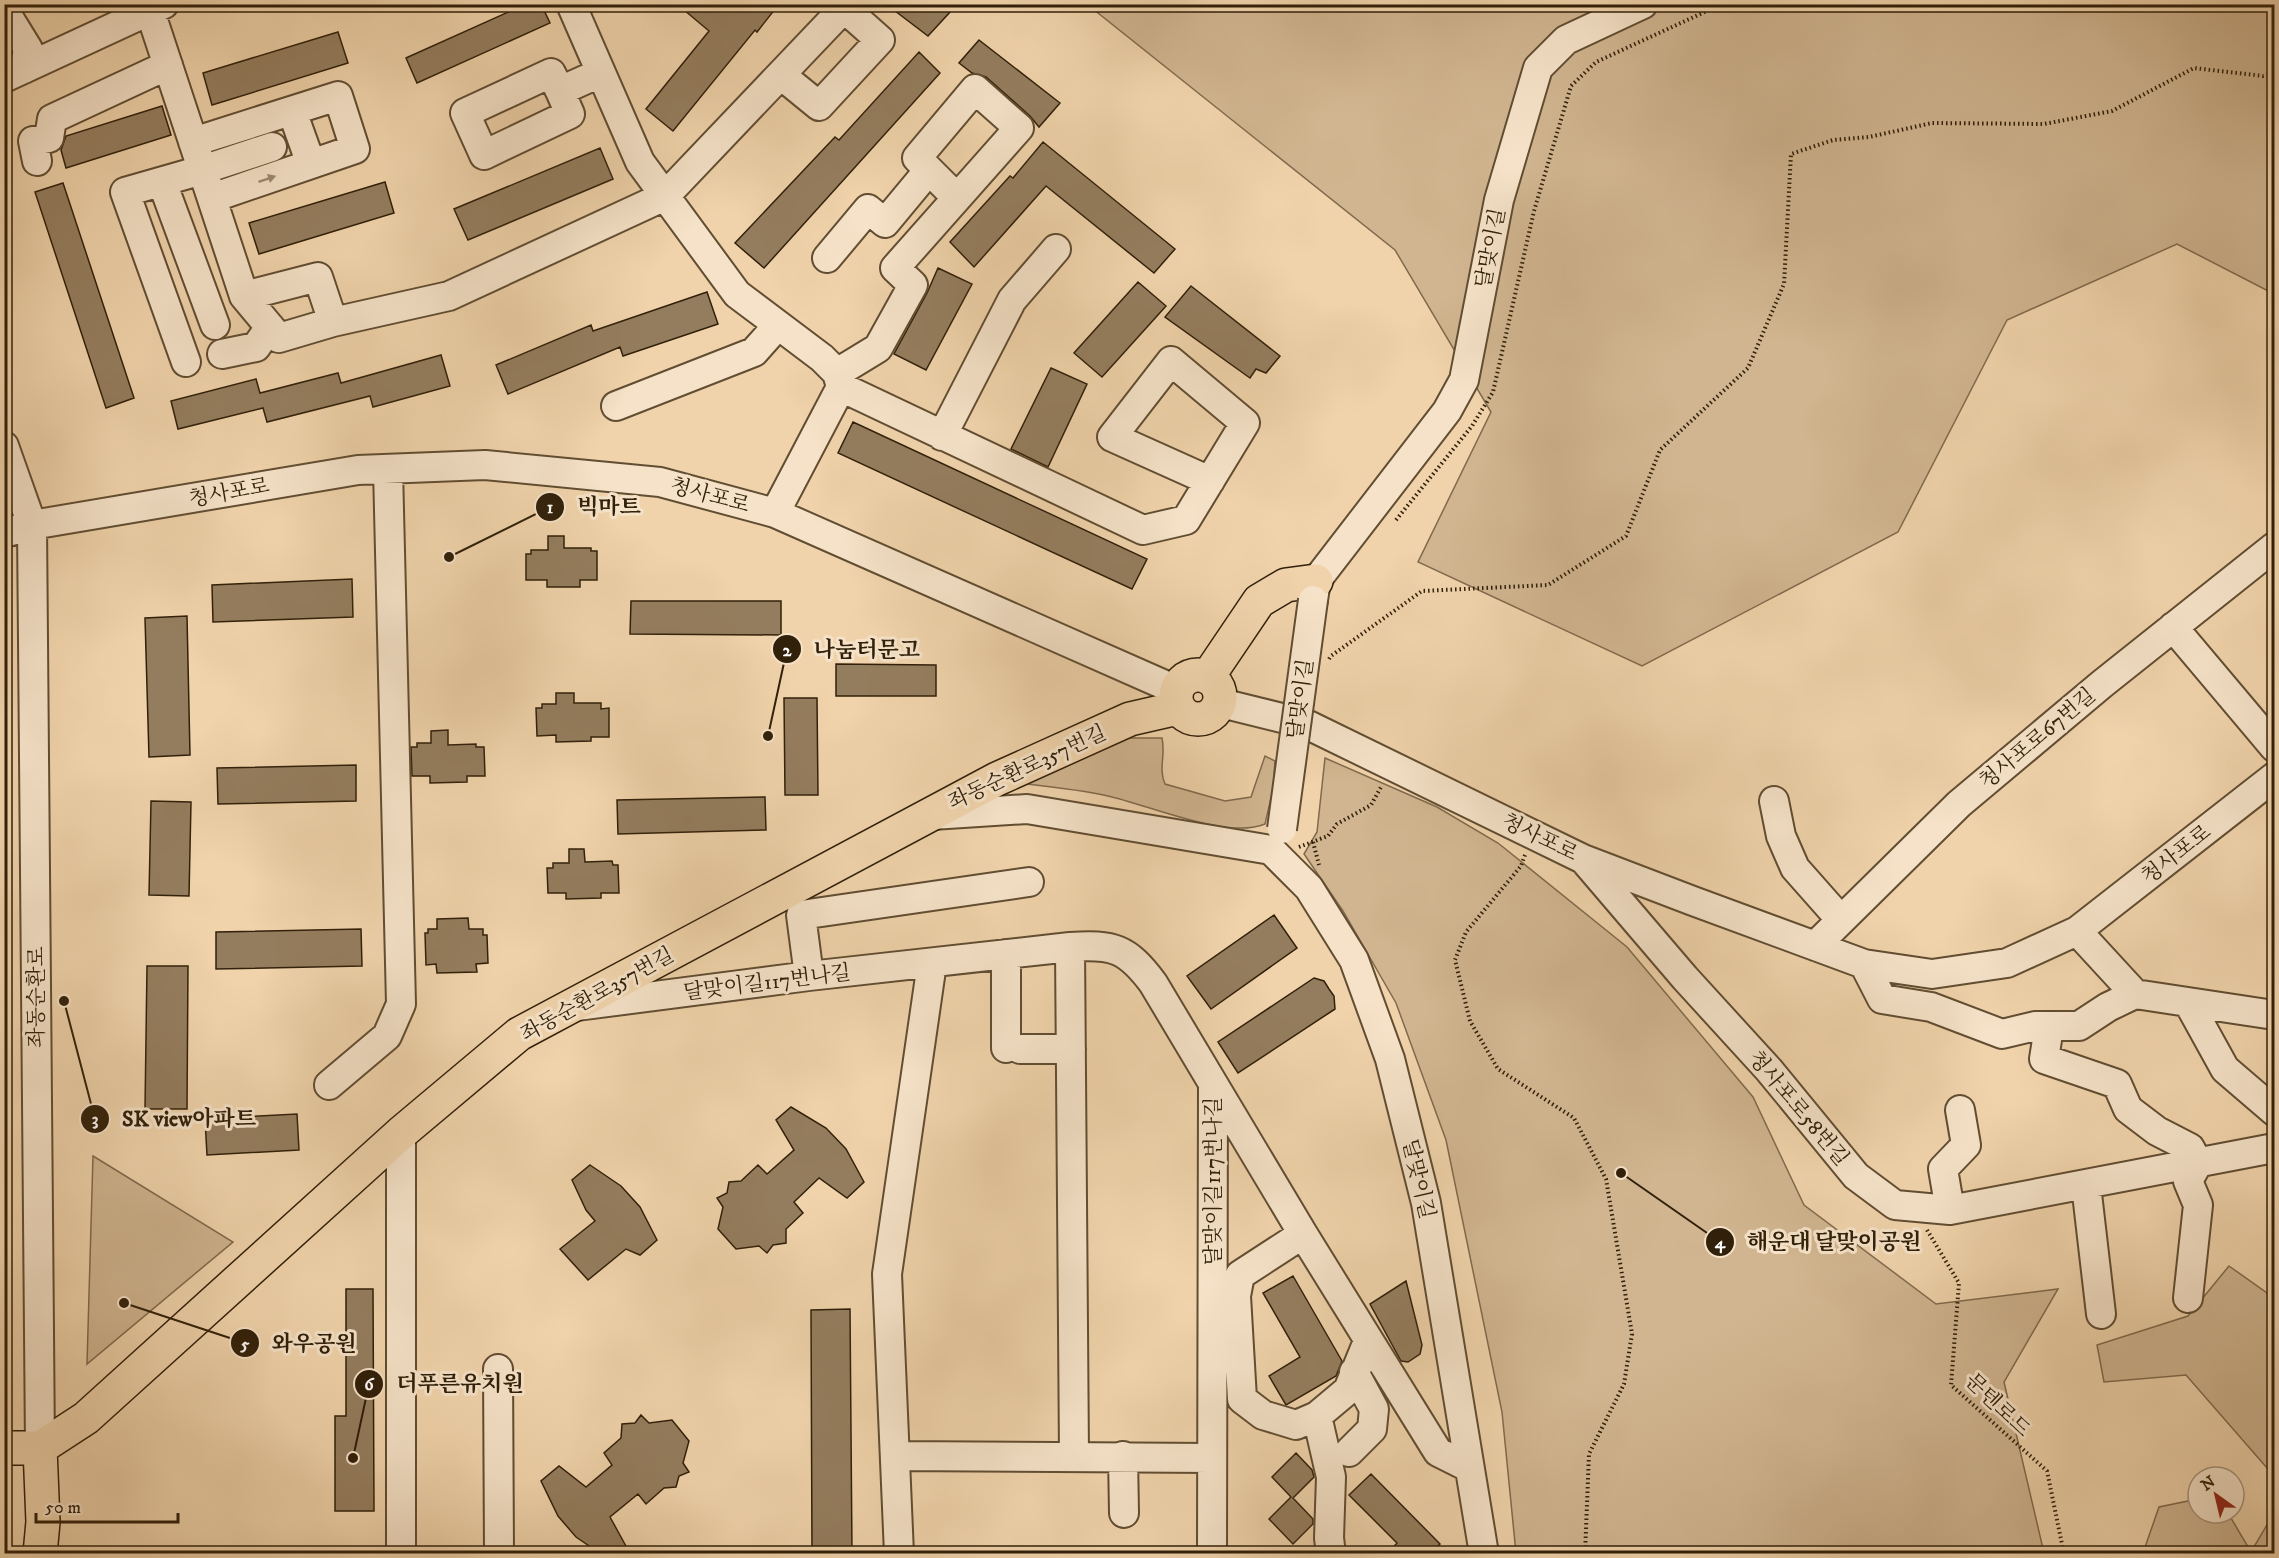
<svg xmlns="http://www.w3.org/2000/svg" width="2279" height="1558" font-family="'IM FELL DW Pica','Noto Serif KR',serif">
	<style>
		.green { fill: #d0b590; stroke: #806a4d; stroke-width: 1.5 }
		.building { fill: #947d5e; stroke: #31200a; stroke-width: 1.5 }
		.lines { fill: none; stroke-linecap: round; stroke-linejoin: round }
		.minor-casing { stroke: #614d32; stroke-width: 32 }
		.major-casing { stroke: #31200a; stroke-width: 36 }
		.path { stroke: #31200a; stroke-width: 4; stroke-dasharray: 1.5 3; stroke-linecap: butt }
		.minor { stroke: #f5e2c8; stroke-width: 28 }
		.major { stroke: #f0d3ab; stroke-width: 33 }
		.minor-bridge-casing { stroke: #614d32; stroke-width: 32; stroke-linecap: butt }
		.minor-bridge { stroke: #f5e2c8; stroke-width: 28 }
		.oneway { fill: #9d8b72 }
		.labels { text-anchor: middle; stroke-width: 6; stroke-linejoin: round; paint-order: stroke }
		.street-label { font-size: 21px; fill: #31200a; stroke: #f5e2c8 }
		.leader { fill: none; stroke: #31200a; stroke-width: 2 }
		.callout-dot { fill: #31200a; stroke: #f5e2c8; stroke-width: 2 }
		.mark-label { font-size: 18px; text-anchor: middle; font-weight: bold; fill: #fff }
		.callout-label { font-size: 22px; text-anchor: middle; font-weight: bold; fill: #31200a; stroke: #f5e2c8; stroke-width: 6; stroke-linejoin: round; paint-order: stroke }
	</style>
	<rect width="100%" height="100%" fill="#f0d3ab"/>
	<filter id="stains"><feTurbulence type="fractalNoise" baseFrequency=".00333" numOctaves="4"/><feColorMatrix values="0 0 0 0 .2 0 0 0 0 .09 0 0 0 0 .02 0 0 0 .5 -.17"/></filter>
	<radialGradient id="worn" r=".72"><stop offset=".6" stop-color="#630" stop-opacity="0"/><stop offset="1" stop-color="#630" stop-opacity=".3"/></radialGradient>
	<path class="green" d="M1088,5H2274V294L2177,244L2007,320L1898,532L1642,666L1418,562L1491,412L1395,250Z
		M1116,738H1162C1166,756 1158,768 1165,784L1225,801L1251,797L1265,756L1275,761L1273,789L1265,824C1227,840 1149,805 1108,796C1081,790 1053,787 1026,784Z
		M1325,758L1437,807L1498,843L1627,947L1753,1097L1804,1205L1936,1304L2058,1289L2004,1382L2044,1553H1516L1502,1412L1446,1140L1396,1003L1343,911L1304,854L1317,832Z
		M93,1156L233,1242L87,1364Z
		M2229,1266L2274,1298V1476L2186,1375L2104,1382L2097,1345L2188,1316Z
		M2198,1499V1513H2228L2251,1552L2274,1513V1553H2143L2159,1507Z"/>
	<path class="building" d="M526,4H541L550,23L417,83L406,58Z
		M677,4H779L757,32L755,30L673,131L646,109L709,31Z
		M886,4H943L951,11L928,36Z
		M338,32L348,63L212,105L203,73Z
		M979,40L1060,103L1039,127L1030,116L986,77L972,73L959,63Z
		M919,52L940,73L764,268L735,243L835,137L839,140Z
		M162,106L171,135L66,168L61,150L66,136Z
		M1043,142L1175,249L1154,273L1046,186L974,267L950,242L1010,176L1013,178Z
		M600,148L613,179L468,240L454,209Z
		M385,182L394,213L259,254L249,223Z
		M63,183L134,398L106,408L35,192Z
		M938,268L972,284L926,370L894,354L927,293Z
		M1138,282L1166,306L1102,377L1074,353Z
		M1191,286L1280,356L1266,373L1256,369L1250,378L1165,317Z
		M707,292L718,324L623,356L620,347L508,394L496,365L591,325L593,331Z
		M441,355L450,386L373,407L370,396L267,422L263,408L178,429L171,401L256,379L260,393L338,373L341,383Z
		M1051,368L1087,384L1048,467L1011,449Z
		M853,422L1147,559L1132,589L838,453Z
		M548,536H564V548H591V551H597V580H580V587H547V580H526V554H531V550H548Z
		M352,579L353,617L213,622L212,585Z
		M631,601H781V635L630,634Z
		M187,616L190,755L149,757L145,618Z
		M836,664L936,665V696H836Z
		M556,693H574V703H601V709L609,708V737H591V741L556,742V735L537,736L536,708H542V704H556Z
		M784,698H817L818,795H785Z
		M448,730V745L476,744V747H484L485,776H467V782L430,783V776H412L411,747H417V743H431V731Z
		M356,765V801L218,804L217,768Z
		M765,797L766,830L618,834L617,800Z
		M151,801L191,802L189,896L149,895Z
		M569,849H584L585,862L612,861L613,865H618L619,893H601V898L566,899V893H548L547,868H553V863H569Z
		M1274,915L1297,948L1211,1009L1187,976Z
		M468,918L469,929H483V935H487L488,963L476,964L477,972L437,973L436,964L426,965L425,933H428V929H437V919Z
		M361,929L362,966L216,969V932Z
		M147,966H188L187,1109H145Z
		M1314,978L1324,981L1329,989L1334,996L1335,1009L1238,1073L1218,1042Z
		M791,1107L826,1128L846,1149L864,1182L847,1198L819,1178L794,1202L803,1213L786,1229V1243L773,1245L767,1253L759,1246L736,1249L718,1229L723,1207L717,1198L727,1193L729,1182L741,1181L758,1165L767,1174L794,1150L776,1120Z
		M297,1114L299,1150L207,1155L205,1119Z
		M590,1165L621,1186L640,1207L657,1240L640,1255L626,1249L588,1280L560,1249L595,1221L586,1210L572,1180Z
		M1293,1276L1342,1361L1336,1376L1286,1405L1269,1376L1300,1357L1263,1293Z
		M1406,1281L1422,1345L1420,1354L1408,1362L1401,1361L1370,1304Z
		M346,1289H373L374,1511H335V1416H346Z
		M850,1309L852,1554H812L811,1310Z
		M641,1415L649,1423L672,1420L689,1441L683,1463L689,1472L679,1476L676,1487L664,1488L646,1504L638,1494L610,1517L627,1548L619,1554H601L576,1537L558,1516L541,1481L559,1466L586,1487L612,1465L604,1453L621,1438L622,1424L635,1423Z
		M1296,1453L1312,1470L1314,1477L1293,1498L1313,1519V1524L1293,1544L1269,1519L1291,1497L1272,1477Z
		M1371,1474L1440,1544L1430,1554H1387L1397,1543L1349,1495Z"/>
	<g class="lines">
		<defs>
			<path id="minor" d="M571,4L640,162L737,294L822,358L837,373L841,387L775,513
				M4,10L28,49L24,69
				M150,11L244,296L318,277L333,322L449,296L665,196L844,8L880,40L819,106L781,75
				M4,78L164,4
				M560,91L570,114L484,155L465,113L551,73L560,91L600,73
				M292,111L311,164
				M193,142L338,96L355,149L212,198
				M37,161L33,141L49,138L52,119L168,65
				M162,182L215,325
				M827,258L868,209L885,223L929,170
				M244,296L279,338L333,322
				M222,354L256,347L270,327
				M186,362L125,192L202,170L272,147
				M837,373L878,348L913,285L895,268L1019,128L975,89L917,158L957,198
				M841,387L1143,530L1186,520L1245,423L1171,361L1112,437L1210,481
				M616,406L754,352L778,325
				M942,436L1012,300L1056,249
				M4,446L32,525L40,1448
				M4,533L32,525L358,470L485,465L660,482L775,513L1176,690
				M1313,600L1316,581L1447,411L1464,380L1499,200L1538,68L1566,40L1643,4
				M2173,627L2274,747
				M1221,703L1306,724L1583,859L1693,901L1864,964L1932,974L2007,963L2077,931L2274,777
				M1774,801L1781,836L1795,868L1841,920
				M932,815L1027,809L1271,850
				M1271,850L1309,888L1354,960L1390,1059L1426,1203L1484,1554
				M1585,861L1685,978L1769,1070L1856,1176L1895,1205L1950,1210L2274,1148
				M2077,931L2135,994
				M1815,946L1959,804L2102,684L2274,547
				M1070,947L1074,1455
				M1006,954V1048
				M1864,964L1882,999L1931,1007L2002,1034L2035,1026H2079L2108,1007L2135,994L2274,1015
				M809,976L801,915L1029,882
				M2188,1002L2225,1069L2274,1111
				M577,1006L809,976L1070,947C1113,944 1127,948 1153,983L1303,1234L1438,1452L1468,1467
				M2049,1027L2044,1059L2117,1084L2128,1109L2157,1131L2190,1148L2198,1163L2188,1181L2198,1205L2188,1298
				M1020,1049H1071
				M329,1085L387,1036L401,1004L388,469
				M401,1133V1554
				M2086,1185L2101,1314
				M1950,1210L1943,1169L1966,1145L1960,1110
				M1303,1234L1240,1275L1236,1296L1242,1399L1263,1415L1296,1425L1317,1416L1348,1390L1368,1341
				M498,1369L499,1554
				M1317,1416L1331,1477L1329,1538L1331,1554
				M1349,1452L1372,1429L1374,1409L1354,1372
				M897,1456L1212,1458
				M1123,1456L1124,1513
				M899,1554L887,1274L932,963
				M1212,1554L1213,1084"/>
			<path id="major" d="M1176 697a22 22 0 1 1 44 0a22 22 0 1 1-44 0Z
				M1209,675L1259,601L1286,585L1316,581
				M4,1448H40
				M40,1448L86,1418L401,1133L519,1034L997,779L1130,719L1178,708
				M40,1448L43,1522L40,1554"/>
		</defs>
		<use href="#minor" class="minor-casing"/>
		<use href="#major" class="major-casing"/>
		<path class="path" d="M1396,520L1472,426L1493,392L1534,211L1571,86L1596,62L1722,4
			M1329,659L1331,656L1422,591L1548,585L1626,536L1660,450L1748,368L1784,284L1791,154L1833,140L1869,137L1932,123L2044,124L2112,111L2194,68L2263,76L2274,74
			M1313,842L1319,865
			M1299,847L1328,836L1337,824L1371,805L1381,787
			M1525,855L1521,866L1466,932L1455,960L1470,1021L1498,1069L1574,1118L1606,1179L1632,1334L1624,1384L1589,1454L1585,1554
			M1927,1230L1959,1283L1951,1385L2047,1471L2064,1554"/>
		<use href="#minor" class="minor"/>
		<use href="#major" class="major"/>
		<defs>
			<path id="minor-bridge" d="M1282,829L1313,600"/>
		</defs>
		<use href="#minor-bridge" class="minor-bridge-casing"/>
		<use href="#minor-bridge" class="minor-bridge"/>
	</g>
	<defs><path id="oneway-solid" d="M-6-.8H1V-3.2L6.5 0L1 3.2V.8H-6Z" transform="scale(1.5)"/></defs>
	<use class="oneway" href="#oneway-solid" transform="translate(267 179) rotate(-19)"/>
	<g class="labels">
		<g class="street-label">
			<text transform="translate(1490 248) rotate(-79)" y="7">달맞이길</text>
			<text transform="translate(229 492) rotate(-10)" y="7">청사포로</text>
			<text transform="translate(710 495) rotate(15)" y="7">청사포로</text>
			<text transform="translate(1300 699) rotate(-82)" y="7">달맞이길</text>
			<text transform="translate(2037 738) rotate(-40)" y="7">청사포로67번길</text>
			<text transform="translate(1027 767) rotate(-25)" y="7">좌동순환로357번길</text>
			<text transform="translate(1540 837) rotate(26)" y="7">청사포로</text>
			<text transform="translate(2176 854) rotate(-38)" y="7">청사포로</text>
			<text transform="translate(767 982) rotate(-7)" y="7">달맞이길117번나길</text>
			<text transform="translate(597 994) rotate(-29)" y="7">좌동순환로357번길</text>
			<text transform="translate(36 997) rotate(-90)" y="7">좌동순환로</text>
			<text transform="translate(1799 1108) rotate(50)" y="7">청사포로58번길</text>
			<text transform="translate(1419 1179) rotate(77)" y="7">달맞이길</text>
			<text transform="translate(1213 1181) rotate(-90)" y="7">달맞이길117번나길</text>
			<text transform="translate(1998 1405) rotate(44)" y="7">문텐로드</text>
		</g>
	</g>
	<path class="leader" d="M449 557L550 507M768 736L787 649M64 1001L95 1119M1621 1173L1720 1242M124 1303L245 1343M353 1458L369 1384"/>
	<g class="callout-dot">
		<circle cx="449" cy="557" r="6"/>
		<circle cx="768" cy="736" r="6"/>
		<circle cx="64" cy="1001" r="6"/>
		<circle cx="1621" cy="1173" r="6"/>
		<circle cx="124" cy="1303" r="6"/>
		<circle cx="353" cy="1458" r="6"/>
		<circle cx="550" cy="507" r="15"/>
		<circle cx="787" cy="649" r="15"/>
		<circle cx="95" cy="1119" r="15"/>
		<circle cx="1720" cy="1242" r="15"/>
		<circle cx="245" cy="1343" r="15"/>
		<circle cx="369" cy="1384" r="15"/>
	</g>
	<g class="mark-label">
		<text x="550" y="513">1</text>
		<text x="787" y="656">2</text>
		<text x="95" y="1125">3</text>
		<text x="1720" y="1248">4</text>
		<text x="245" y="1350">5</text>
		<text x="369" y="1390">6</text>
	</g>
	<g class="callout-label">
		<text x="609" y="514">빅마트</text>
		<text x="867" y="657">나눔터문고</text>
		<text x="189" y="1126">SK view아파트</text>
		<text x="1834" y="1249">해운대 달맞이공원</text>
		<text x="314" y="1351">와우공원</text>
		<text x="460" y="1391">더푸른유치원</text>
	</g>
	<rect width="2279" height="1558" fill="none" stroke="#f0d3ab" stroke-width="24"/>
	<rect x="6" y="6" width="2267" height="1546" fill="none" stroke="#31200a" stroke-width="3"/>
	<rect x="12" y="12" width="2255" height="1534" fill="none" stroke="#31200a" stroke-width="1.5"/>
	<g transform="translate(2216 1495) rotate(326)"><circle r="28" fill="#f5e2c8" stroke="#a7947c" stroke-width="1.5"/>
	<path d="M0-4.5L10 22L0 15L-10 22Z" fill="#8f2418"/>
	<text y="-9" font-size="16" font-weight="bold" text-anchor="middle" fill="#31200a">N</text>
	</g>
	<path d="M36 1513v9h142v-9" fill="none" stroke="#31200a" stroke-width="3"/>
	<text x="45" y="1513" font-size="18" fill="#31200a" stroke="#f5e2c8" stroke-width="4.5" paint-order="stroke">50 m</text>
	<rect width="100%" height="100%" filter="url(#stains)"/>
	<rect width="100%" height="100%" fill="url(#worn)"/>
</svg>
